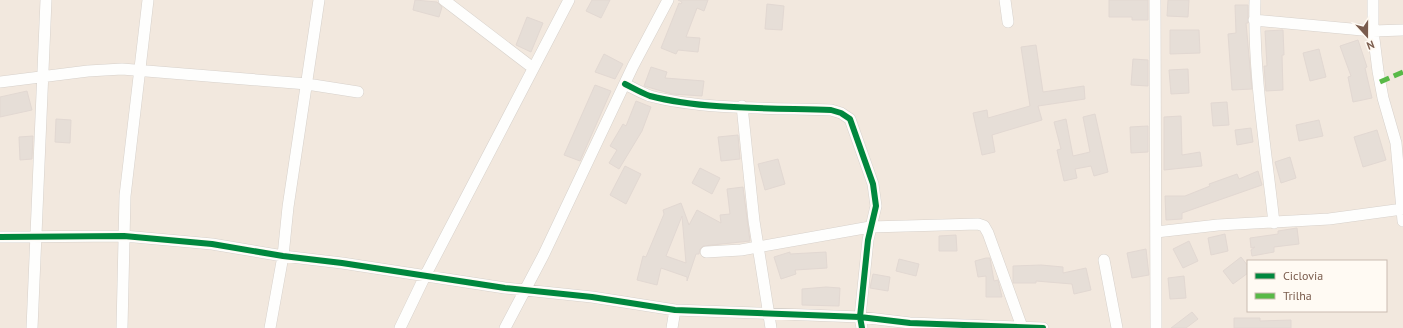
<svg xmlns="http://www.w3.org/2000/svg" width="1403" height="328" font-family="'PT Sans',sans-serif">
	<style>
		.residential { fill: #f2e8de; fill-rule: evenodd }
		.building { fill: #e6ded7; stroke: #e2d8d2; fill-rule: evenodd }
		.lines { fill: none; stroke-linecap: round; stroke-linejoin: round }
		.street-casing { stroke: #d7d1cb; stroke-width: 12 }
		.street { stroke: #fefefd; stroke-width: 11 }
		.quiet { stroke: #58b947; stroke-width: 5; stroke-dasharray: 10 5; stroke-linecap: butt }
		.cycleway-casing { stroke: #fffaf3; stroke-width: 8 }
		.cycleway { stroke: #00873e; stroke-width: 6 }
	</style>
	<rect width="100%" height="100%" fill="#f9f5f0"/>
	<path class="residential" d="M0,0H1403V328H0ZM1248,261H1386V311H1248Z"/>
	<path class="building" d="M415,0L437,2L442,7L439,17L413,10Z
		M592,0H610L601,18L586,11Z
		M678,0H708L704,11L697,8L686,37L700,38L698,52L678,50L676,54L661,48L679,3L681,4L682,2Z
		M1109,0H1148V20H1132V17H1109Z
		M1168,0H1189L1188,17L1167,16Z
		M767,4L784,6L782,30L765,29Z
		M1235,5H1248V23H1246L1252,89L1232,90L1228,34L1236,33Z
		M527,17L543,23L531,52L516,45Z
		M1170,30H1199L1200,53L1170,54Z
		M1283,30L1284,55H1282L1283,90L1266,91L1264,66H1267L1265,31Z
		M1358,40L1367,67L1365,68L1372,98L1353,102L1348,77L1351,76L1340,46Z
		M1036,45L1043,92L1084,86L1085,99L1038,106L1042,120L992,135L995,152L982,155L973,113L987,110L988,118L1030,106L1021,47Z
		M1319,49L1326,77L1310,81L1303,53Z
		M604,54L623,64L615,79L595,72Z
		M1133,59L1148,60V86L1131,85Z
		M651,67L667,72L665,78L704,81L702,96L672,94L644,86Z
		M1188,69L1189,93L1171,94L1169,70Z
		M595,85L611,91L580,161L564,155Z
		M27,91L32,110L0,117V97Z
		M636,101L651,107L642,131L619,169L609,163L617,150L610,146L623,124L626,126Z
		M1227,102L1229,125L1213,126L1211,103Z
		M1095,114L1108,172L1094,176L1091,166L1075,169L1077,178L1064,181L1057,150L1061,149L1054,122L1066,119L1073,156L1090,152L1083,117Z
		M1181,116L1182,155L1200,152L1202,166L1164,170V117Z
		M56,119L71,120L70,143L55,142Z
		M1319,120L1323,136L1299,141L1296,125Z
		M1148,126V152L1131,153L1130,127Z
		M1251,128L1253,142L1237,145L1235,130Z
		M1377,130L1386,160L1363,167L1354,137Z
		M738,135L740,159L721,161L718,137Z
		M33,136L32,159L20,160L19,137Z
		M1290,157L1296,178L1281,183L1275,162Z
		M778,159L785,184L765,190L758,164Z
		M625,166L641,174L626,204L610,195Z
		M700,168L720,178L712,194L692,183Z
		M1258,171L1262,185L1182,213V219L1166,220L1165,196H1185L1210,186L1209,184L1237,174L1239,179Z
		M743,187L750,241L703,246L700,249L699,254H696L687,281V277L661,268L657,285L637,280L643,256L646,257L664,214L663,210L681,203L689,225L697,210L721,223L720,215L730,214L727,189ZM682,216L686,263L666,256Z
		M1297,228L1299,244L1274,247V252L1252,256L1251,250L1255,247L1251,248L1250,238L1278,234V231Z
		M1225,234L1228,251L1211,255L1208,238Z
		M956,235L957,251H939V236Z
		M1189,241L1198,261L1183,268L1173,249Z
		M1146,249L1149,275L1132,278L1127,253Z
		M790,252V254L826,252L827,268L795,270L796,274L781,279L774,257Z
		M1241,257L1248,266V273L1233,284L1223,271Z
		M986,258H990L994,281L998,280L1002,297H986V276L978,277L975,261Z
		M899,259L919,264L916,276L896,271Z
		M1041,265L1063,267V273L1086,268L1091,290L1074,294L1072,284L1036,281V283H1013V266Z
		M873,274L890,277L888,291L870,288Z
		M1184,276L1186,298L1170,299L1168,278Z
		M826,287L840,288L839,306L802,305V289Z
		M1192,312L1198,319L1186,328H1171Z
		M1234,318H1260V321L1291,320V328H1234Z"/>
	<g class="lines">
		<defs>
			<path id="street" d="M444,0L533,68
				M1005,0L1008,22
				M1155,0L1156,328
				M1255,0C1253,74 1266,149 1274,223
				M1373,0V31L1378,71L1383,98L1396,143L1403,221
				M1254,20L1373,31L1403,30
				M0,82L88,71L122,69L307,84L358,92
				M625,84C633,88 642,93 650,96C703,110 775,108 831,110L841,113L850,119L873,184L876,206L868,240L860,317L862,328
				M742,106L754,221L771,328
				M1156,232L1218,225L1329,219L1403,209
				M0,237L124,236L212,244L283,256L342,263L505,288L592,297L675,310L860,317L910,323L1043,328
				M706,252L741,250L870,227L978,224L984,226L988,233L1022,327
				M1104,260L1117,328
				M32,328L46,0
				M122,328L125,196L148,0
				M270,328L283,256L288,207L319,0
				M400,328L425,276L569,0
				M505,328L543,256L633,66L668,0
				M672,328L675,310"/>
		</defs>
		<use href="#street" class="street-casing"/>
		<use href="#street" class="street"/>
		<path class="quiet" d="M1380,82L1403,72"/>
		<defs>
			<path id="cycleway" d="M625,84C633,88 642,93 650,96C703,110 775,108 831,110L841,113L850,119L873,184L876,206L868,240L860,317L862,328
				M0,237L124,236L212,244L283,256L342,263L505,288L592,297L675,310L860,317L910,323L1043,328"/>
		</defs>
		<use href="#cycleway" class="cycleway-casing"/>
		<use href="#cycleway" class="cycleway"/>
	</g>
	<rect x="1247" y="260" width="140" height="52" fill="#fffaf3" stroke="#cabbb1"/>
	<rect x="1255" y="273" width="20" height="6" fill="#00873e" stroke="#cabbb1"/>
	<text x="1283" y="280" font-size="12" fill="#7a5c4d">Ciclovia</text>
	<rect x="1255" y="293" width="20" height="6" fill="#58b947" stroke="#cabbb1"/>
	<text x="1283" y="300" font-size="12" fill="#7a5c4d">Trilha</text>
	<g transform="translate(1367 36) rotate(159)" stroke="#fffaf3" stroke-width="3" paint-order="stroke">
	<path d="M0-3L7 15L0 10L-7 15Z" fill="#7a5c4d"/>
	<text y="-6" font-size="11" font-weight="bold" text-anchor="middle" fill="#7a5c4d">N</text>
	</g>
</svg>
